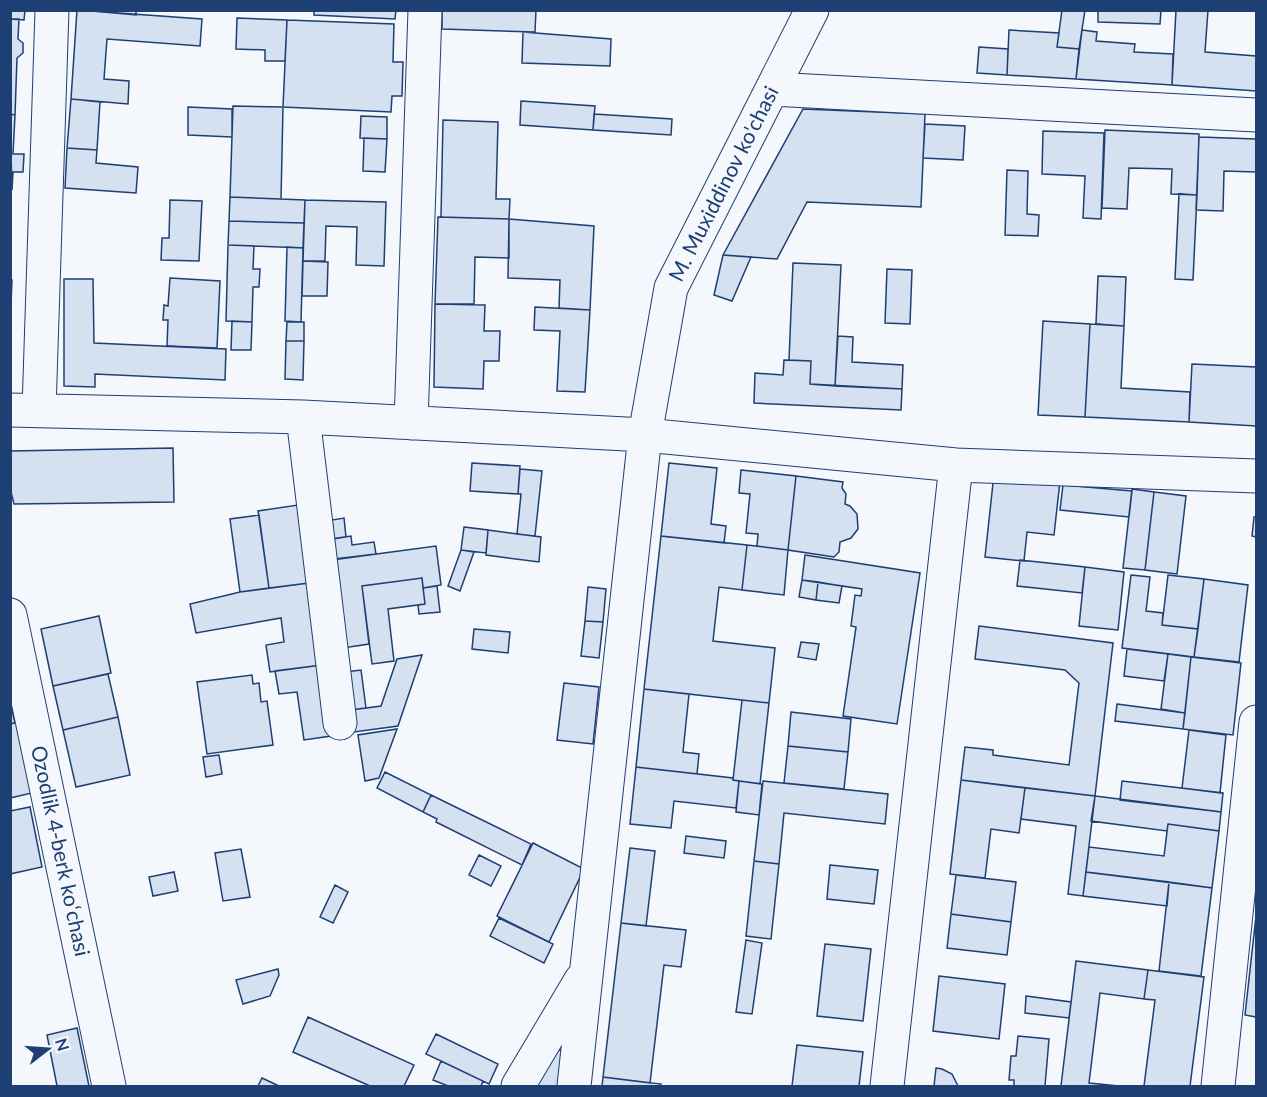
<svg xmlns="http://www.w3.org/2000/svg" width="1267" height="1097" font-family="Lato,sans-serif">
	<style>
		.building { fill: #d5e0f0; stroke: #1d3f73; stroke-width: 1.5 }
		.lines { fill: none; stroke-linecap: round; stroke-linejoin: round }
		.minor-casing { stroke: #1d3f73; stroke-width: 35 }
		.minor { stroke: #f4f7fb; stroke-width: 33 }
		.labels { text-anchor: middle; stroke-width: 4.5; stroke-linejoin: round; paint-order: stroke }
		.street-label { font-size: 21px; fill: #1d3f73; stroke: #f4f7fb }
	</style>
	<rect width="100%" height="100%" fill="#f4f7fb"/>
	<path class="building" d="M10,10H25L24,20L10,19Z
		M77,10L202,19L200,46L107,39L104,79L129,81L128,104L71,99Z
		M80,10H136V15Z
		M314,10H396L395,19L314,15Z
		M442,10H536L535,32L442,29Z
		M1062,10H1085L1079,49L1057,47Z
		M1098,10H1161L1160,24L1098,22Z
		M1176,10H1208L1205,52L1256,56V91L1172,85Z
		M237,18L287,20L285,61H265V50L236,49Z
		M10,19H19L18,39L23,43V53L17,58L15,115L10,114Z
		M287,20L394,24L393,62H403L402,96H392L391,112L283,107Z
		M1009,30L1059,33L1057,47L1079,49L1076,79L1007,75Z
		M1082,30L1097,32L1096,41L1135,44L1134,52L1173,54L1172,85L1076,79Z
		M523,32L611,39L610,66L522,63Z
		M979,47L1008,49L1007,75L977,73Z
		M71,99L100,102L97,150L67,148Z
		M521,101L595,106L593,130L520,125Z
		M233,106L283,107L281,199L230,197Z
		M188,107L232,109V137L188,135Z
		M803,109L925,114L921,207L807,202L777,259L723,255Z
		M10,114L15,115L13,154H24L23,172H13L12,190Z
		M594,114L672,119L671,135L593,130Z
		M361,116L387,117V139L360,138Z
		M443,120L498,122L496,199H510L509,219L441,217Z
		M925,124L965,126L963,160L923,158Z
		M1105,130L1199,134L1197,195L1171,194L1172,169L1129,168L1127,209L1102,208Z
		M1043,131L1104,133L1101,219L1083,218L1085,176L1042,174Z
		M1199,137L1256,139V172L1224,171L1223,211L1196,210Z
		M364,138L387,139L385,172L363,171Z
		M67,148L97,150L96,163L138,167L136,193L65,188Z
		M1007,170L1028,171L1027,214L1039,215L1038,236L1005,235Z
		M1179,194L1197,195L1193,280L1175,279Z
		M230,197L305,200L304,223L229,221Z
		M170,200L202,201L199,261L161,260L162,238H169Z
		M305,200L386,202L384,266L356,265L357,227L326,226L325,261H303Z
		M438,217L509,219V258L475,257L474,304H435Z
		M509,219L594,226L590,310L559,308L560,280L508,278Z
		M229,221L304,223L303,248L228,245Z
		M228,245L254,246L253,269H260L259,287H253L252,322L226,321Z
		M287,247L303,248L301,322L285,321Z
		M723,255L751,257L732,301L714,295Z
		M303,261L328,262L327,296H302Z
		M793,263L841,265L835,386L810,384L811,361L789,360Z
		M887,269L912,270L910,324L885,323Z
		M1098,276L1126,277L1124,326L1096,324Z
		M170,278L220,281L217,348L167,346L168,320H163L164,305L168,306Z
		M64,279H93L94,343L226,349L225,380L95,374V387L64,386Z
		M10,280H12L10,328Z
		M435,304L485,305L484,331H500L499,361H484L483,389L434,387Z
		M535,307L590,310L585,392L557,391L560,331L534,330Z
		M232,321L252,322L251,350H231Z
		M1043,321L1090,324L1085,417L1038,415Z
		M287,322H304V341H286Z
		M1090,324L1124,326L1121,388L1190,392L1189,422L1085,417Z
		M838,336L853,337L852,362L903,365L902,389L835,386Z
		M286,341H304L303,380L285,379Z
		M784,360L811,361L810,384L902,389L901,410L754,403L755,373L783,375Z
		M1192,364L1256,367V426L1189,422Z
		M173,448L174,502L14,504L10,488V451Z
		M472,463L520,466L518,494L470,491Z
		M669,463L717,468L711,524L726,526L724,543L661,536Z
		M520,469L542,471L535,536L517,534L521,494H518Z
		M741,470L796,476L788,550L757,546L758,534L746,533L750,494L739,493Z
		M994,474L1060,481L1054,535L1027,532L1024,561L985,557Z
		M796,476L843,482L842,488L846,494L845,504L850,506L857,514L858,529L851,538L840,542L839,552L834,557L788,550Z
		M1063,485L1132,491L1129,517L1060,510Z
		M1132,489L1154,492L1145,570L1123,568Z
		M1154,492L1186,496L1177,574L1145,570Z
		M298,505L309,583L269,588L258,511Z
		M259,515L269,588L240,592L230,519Z
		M1254,517H1256V537L1252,536Z
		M344,518L346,537L334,539L332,520Z
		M464,527L488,530L486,553L461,550Z
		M488,530L541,537L539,562L486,555Z
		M351,536L352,545L374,542L376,554L334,559L331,539Z
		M661,536L747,545L742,590L719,587L713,641L775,648L769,703L644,689Z
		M747,545L788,550L784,595L742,590Z
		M436,546L441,585L423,588L422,578L362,586L369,644L343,648L332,560Z
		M461,550L474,552L460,591L448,586Z
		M805,555L920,573L897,724L843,716L856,627L851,626L855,595L861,596L862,589L802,580Z
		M1020,560L1085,567L1082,593L1017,586Z
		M1085,567L1124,572L1118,630L1079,626Z
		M1131,575L1150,577L1146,611L1163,613L1162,625L1198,629L1194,657L1122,648Z
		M1168,575L1204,579L1198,629L1162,625Z
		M422,578L425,604L388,609L394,661L372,664L362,586Z
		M1204,579L1248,585L1239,662L1194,657Z
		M802,580L818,582L816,600L799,597Z
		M818,582L842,586L839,603L816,600Z
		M309,583L321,665L270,672L266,645L284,642L281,618L196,633L190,604L240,592Z
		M437,586L440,612L419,614L418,605L425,604L423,588Z
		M588,587L606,589L603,622L585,621Z
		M99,616L111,673L53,686L41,629Z
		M585,621L603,622L599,658L581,656Z
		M979,626L1113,643L1095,796L961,780L965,747L993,750V755L1069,765L1079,683L1065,670L975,659Z
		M474,629L510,632L508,653L472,649Z
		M801,642L819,644L816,660L798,657Z
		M1127,649L1168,654L1164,681L1124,676Z
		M1168,654L1191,657L1185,713L1161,709Z
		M422,655L398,726L354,732L351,710L381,706L397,659Z
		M1191,657L1241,663L1233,735L1183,729Z
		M321,665L331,736L304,740L297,692L279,694L275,671Z
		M361,670L366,708L351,710L345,672Z
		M108,674L118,717L63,730L53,686Z
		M252,675L253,684L259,683L261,702L267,701L273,745L207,754L197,682Z
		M564,683L599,687L593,744L557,740Z
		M644,689L689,694L683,752L699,754L697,774L636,767Z
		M742,700L769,703L760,784L733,780Z
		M10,702L15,723L10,724Z
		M1117,704L1185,713L1183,729L1115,721Z
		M791,712L851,719L848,752L788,746Z
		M118,717L130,775L76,787L63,730Z
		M17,722L32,793L10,798V724Z
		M397,729L379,778L365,781L358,735Z
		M1189,730L1226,735L1220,793L1182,788Z
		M788,746L848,752L844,789L784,783Z
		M219,755L222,774L206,777L203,757Z
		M636,767L733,778V780L739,781L736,808L674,801L671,828L630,824Z
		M385,772L431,795L423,812L377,788Z
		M961,780L1025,788L1019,833L991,829L985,878L950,874Z
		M739,781L762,784L759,815L736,812Z
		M763,781L888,794L885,824L784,813L779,864L754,861Z
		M1122,781L1223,793L1221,812L1120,800Z
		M1025,788L1095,796L1083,896L1068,894L1076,826L1021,819Z
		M431,795L531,844L522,865L436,822L437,819L423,812Z
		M1095,796L1221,812L1219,831L1168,824L1167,831L1091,821Z
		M30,807L42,867L10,874V811Z
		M1168,824L1219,831L1212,888L1086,872L1089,847L1164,856Z
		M686,836L726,841L724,858L684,853Z
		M533,843L584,869L549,942L497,916Z
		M630,848L655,851L646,926L621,923Z
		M241,849L250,897L223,901L215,853Z
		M479,855L501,866L491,886L469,875Z
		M754,861L779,864L771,939L746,936Z
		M830,865L878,870L874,904L827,899Z
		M174,872L178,891L153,896L149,877Z
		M1086,872L1169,882L1167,906L1083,896Z
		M956,875L1016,882L1011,922L951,914Z
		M1169,882L1212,888L1201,976L1159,971Z
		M335,885L348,892L333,923L320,917Z
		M951,914L1011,922L1007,955L947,948Z
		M1256,916V1017L1245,1015Z
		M499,918L553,944L544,963L490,936Z
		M621,923L686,930L681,967L664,965L650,1083L603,1077Z
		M746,940L762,943L752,1014L736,1012Z
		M825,944L871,949L863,1021L817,1016Z
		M1076,961L1148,970L1144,999L1100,993L1089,1083L1119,1086H1061Z
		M278,969L279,975L270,996L243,1004L236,980Z
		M1148,970L1204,977L1190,1086H1144L1155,1000L1144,999Z
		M939,976L1005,984L999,1039L933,1031Z
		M1026,996L1071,1002L1069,1018L1025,1013Z
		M308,1017L414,1065L404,1086H370L293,1052Z
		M77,1028L89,1086H57L47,1035Z
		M436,1034L498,1064L489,1084L426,1054Z
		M1018,1036L1049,1039L1045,1086H1014V1080H1009L1011,1056H1016Z
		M797,1045L863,1052L859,1086H792Z
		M553,1048L568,1053L562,1086H534Z
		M441,1061L483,1081L481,1086H448L433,1080Z
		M936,1068L942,1069L952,1074L958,1086H934Z
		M603,1077L661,1084L660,1086H602Z
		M262,1078L279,1086H258Z"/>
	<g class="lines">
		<defs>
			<path id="minor" d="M772,89L1256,115
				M10,410L303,417L645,435L956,465L1256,476
				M39,410L52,10
				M303,417L340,723
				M411,423L425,10
				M10,615L109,1086
				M518,1086L581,980
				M574,1086L645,435L671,288L812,10
				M887,1086L956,465
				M1218,1086L1256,722"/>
		</defs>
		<use href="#minor" class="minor-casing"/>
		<use href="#minor" class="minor"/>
	</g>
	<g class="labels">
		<g class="street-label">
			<text transform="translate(724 184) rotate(-63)" y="7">M. Muxiddinov ko'chasi</text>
			<text transform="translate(60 851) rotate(78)" y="7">Ozodlik 4-berk koʻchasi</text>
		</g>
	</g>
	<rect width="1267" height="1097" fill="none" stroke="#1d3f73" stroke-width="24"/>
	<g transform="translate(48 1049) rotate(73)" stroke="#f4f7fb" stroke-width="4.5" paint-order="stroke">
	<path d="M0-4.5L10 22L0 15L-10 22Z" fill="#1d3f73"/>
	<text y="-9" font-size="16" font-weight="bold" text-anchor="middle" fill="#1d3f73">N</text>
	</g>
</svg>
